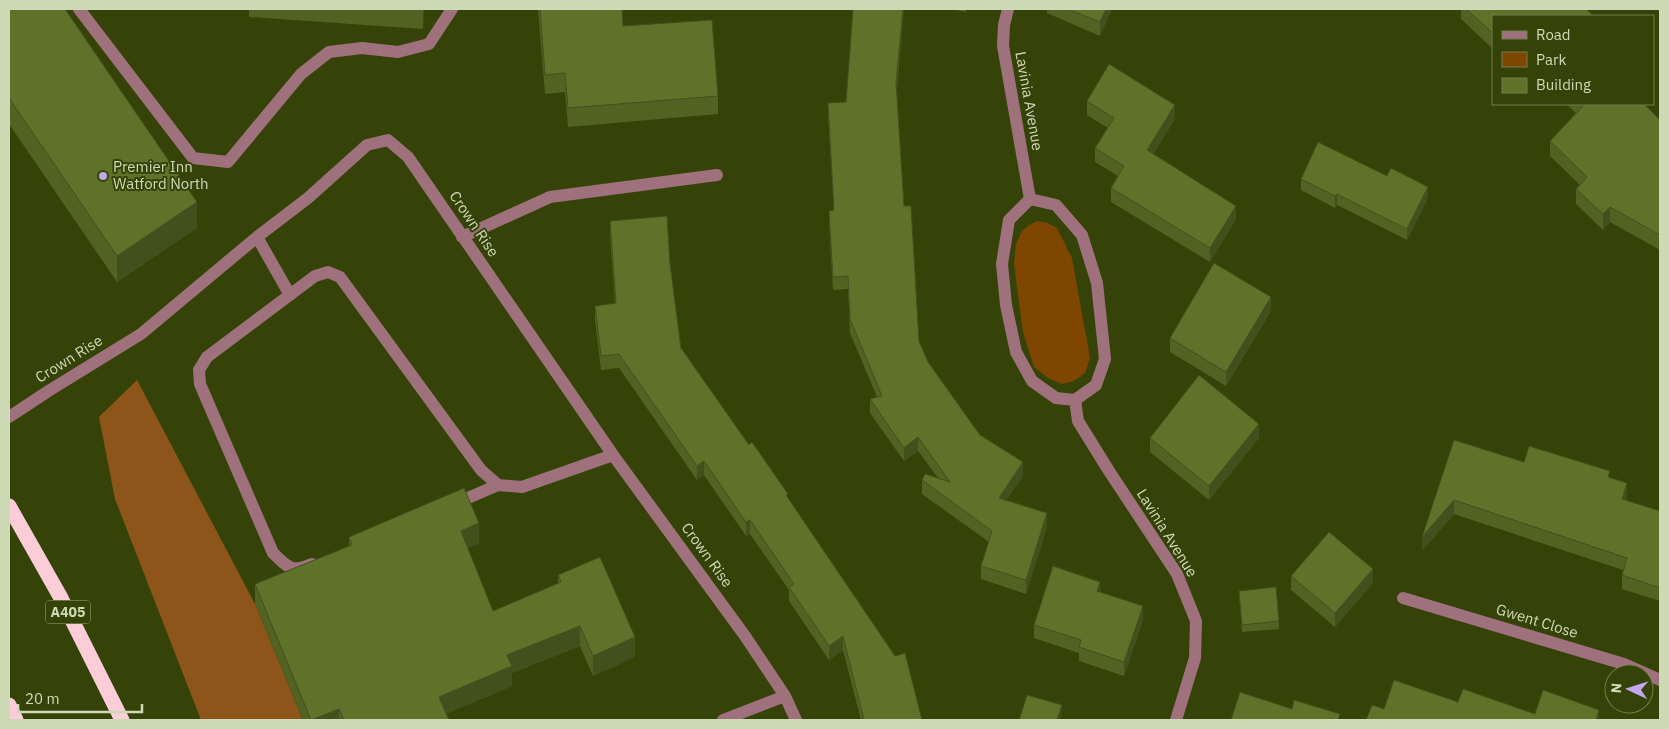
<svg xmlns="http://www.w3.org/2000/svg" width="1669" height="729" font-family="'IBM Plex Sans',sans-serif">
	<style>
		.green { fill: #7e4600 }
		.forest { fill: #8d5519 }
		.lines { fill: none; stroke-linecap: round; stroke-linejoin: round }
		.minor { stroke: #9e717c; stroke-width: 12 }
		.highway { stroke: #facdd8; stroke-width: 15 }
		.wall { fill: #526223 }
		.shaded-wall { fill: #42501d }
		.building { fill: #5f7229; stroke: #42501d }
		.poi-dot { fill: #c5a7f1; stroke: #354308; stroke-width: 2 }
		.labels { text-anchor: middle; stroke-width: 4; stroke-linejoin: round; paint-order: stroke }
		.shield { fill: #354308; stroke: #a0ad82; stroke-width: 1 }
		.shield-label { font-size: 14px; font-weight: bold; fill: #cedab6 }
		.street-label { font-size: 15px; fill: #cedab6; stroke: #354308 }
		.poi-label { font-size: 15px; fill: #cedab6; stroke: #354308; text-anchor: start }
	</style>
	<rect width="100%" height="100%" fill="#354308"/>
	<path class="green" d="M1038,221L1047,223L1057,228L1072,258L1090,358L1085,373L1074,381L1062,384L1048,378L1034,367L1023,332L1014,264L1016,244L1022,231L1029,225Z"/>
	<path class="forest" d="M137,380L255,604L303,720H201L115,499L99,417Z"/>
	<g class="lines">
		<path class="minor" d="M79,9L193,158L228,162L301,74L329,52L362,48L398,52L429,44L452,9
			M1008,9L1004,25L1003,46L1030,199L1009,220L1002,264L1006,305L1016,352L1032,381L1056,398L1075,400L1078,421L1109,471L1177,574L1196,621L1195,658L1176,720
			M1030,199L1056,205L1082,235L1097,283L1105,359L1096,385L1075,400
			M257,237L290,295
			M462,237L550,197L717,175
			M9,417L50,390L141,334L257,237L308,198L367,145L388,140L408,157L613,455L745,636L785,696L796,720
			M454,504L498,485
			M312,564C292,573 287,567 273,553L200,384L199,370L207,357L315,276L328,272L340,277L481,470L498,485L522,487L613,455
			M1403,598L1624,664L1660,680
			M723,720L785,696"/>
		<path class="highway" d="M9,506L61,598L122,720
			M9,705L16,720"/>
	</g>
	<path class="wall" d="M9,9L197,228L117,282L9,124Z
		M249,9H424L423,29L249,17Z
		M538,9H622L623,26L718,96V114L568,127L565,92L545,94Z
		M904,9L897,90L904,206L919,341L928,362L980,435L1023,476L1006,500L1047,527L1026,594L981,579V566L989,542L922,494V480L938,478L918,451L904,461L870,413V399L877,397L850,333L848,289L833,290L829,224V211L834,210L828,116V103L846,102Z
		M950,9H966V12Z
		M1047,9H1112L1100,36L1047,13Z
		M1459,9H1586L1493,16V49L1461,19V10Z
		M1087,101L1175,119L1153,154L1236,219L1210,262L1111,202V188L1118,176L1095,162V148L1108,128L1087,115Z
		M1566,104H1644L1660,120V250L1610,222L1603,230L1576,204V189L1580,185L1550,156V141L1576,113Z
		M1301,179L1428,198L1407,240L1337,205L1335,208L1301,190Z
		M610,221L670,264L681,348L749,445L788,499L922,720H861L843,650L829,660L789,601V590L750,534L746,536L704,475L697,480L619,368L601,370L595,320V306L615,304L610,235Z
		M1271,311L1226,386L1170,352V338Z
		M1150,438H1259L1209,500L1150,452Z
		M1454,440L1524,462L1610,478L1627,497L1626,500L1660,511V601L1622,589V575L1623,570L1454,514L1422,551Z
		M349,537L479,543L468,548L493,611L558,584V575L635,657L593,676L580,646L512,673V686L446,714L449,720H303L255,604V584L349,546Z
		M1291,576L1373,583L1335,627L1291,590Z
		M1239,591L1279,621V629L1242,632Z
		M1100,592L1143,620L1124,676L1079,661V653L1034,638V625Z"/>
	<path class="shaded-wall" d="M423,9H424L423,29Z
		M903,9H904L896,96V83Z
		M1106,9H1112L1100,36V22Z
		M1175,105V119L1147,164V150Z
		M1428,187V198L1407,240V229Z
		M1337,194V205L1335,208V196Z
		M197,202V228L117,282V256Z
		M1236,206V219L1210,262V248Z
		M1610,207V222L1603,230V214Z
		M1271,297V311L1226,386V372Z
		M1259,424V438L1209,500V486Z
		M918,437V451L904,461V448Z
		M704,461V475L697,480V466Z
		M1023,462V476L999,511V498Z
		M1627,483V497L1622,513V499Z
		M1454,500V514L1422,551V537Z
		M1047,513V527L1026,594V580Z
		M750,520V534L746,536V522Z
		M479,523V543L461,551V531Z
		M1373,569V583L1335,627V613Z
		M1100,582V595L1097,591Z
		M1143,606V620L1124,676V662Z
		M580,626V646L512,673V686L439,717V697L507,655Z
		M843,636V650L829,660V646Z
		M635,637V657L593,676V656Z
		M1062,705L1061,720H1057Z
		M339,709V720H312Z
		M1599,710V720H1596Z"/>
	<path class="building" d="M9,9H65L197,202L117,256L9,98Z
		M540,9H622L623,26L712,20L718,96L568,108L565,73L545,75Z
		M853,9H903L896,83L904,206H911L919,341L928,362L980,435L1023,462L999,498L1047,513L1026,580L981,566L992,531L922,480L925,474L950,482L918,437L904,448L870,399L882,396L850,319L848,276L833,277L829,211L834,210L828,103L846,102Z
		M1068,9H1106L1100,22Z
		M1466,9H1586L1594,16H1493V33Z
		M1109,64L1175,105L1147,150L1236,206L1210,248L1111,188L1124,166L1095,148L1114,118L1087,101Z
		M1582,104H1644L1660,120V235L1610,207L1603,214L1576,189L1587,177L1550,141L1584,105Z
		M1318,142L1387,176L1391,168L1428,187L1407,229L1337,194L1335,196L1301,179Z
		M667,216L670,264L681,348L749,445L752,442L788,494L786,495L895,656L905,653L922,720H864L843,636L829,646L789,587L794,584L750,520L746,522L704,461L697,466L619,354L601,356L595,306L616,303L610,221Z
		M1214,263L1271,297L1226,372L1170,338Z
		M1199,375L1259,424L1209,486L1150,438Z
		M1454,440L1524,462L1529,446L1610,471L1608,477L1627,483L1622,499L1660,511V588L1622,575L1627,558L1454,500L1422,537Z
		M464,488L479,523L461,531L493,611L561,582L558,575L600,557L635,637L593,656L580,626L507,655L512,666L439,697L449,720H344L339,709L311,720L255,584L352,545L349,537Z
		M1329,532L1373,569L1335,613L1291,576Z
		M1053,566L1100,582L1097,591L1143,606L1124,662L1079,647L1081,640L1034,625Z
		M1276,587L1279,621L1242,625L1239,591Z
		M1394,680L1458,702L1463,689L1535,714L1543,690L1599,710L1596,720H1366L1372,705L1384,709Z
		M1240,692L1292,709L1294,700L1340,714L1338,720H1231Z
		M1027,695L1062,705L1057,720H1019Z"/>
	<circle class="poi-dot" cx="103" cy="176" r="5"/>
	<g class="labels">
		<rect class="shield" x="45.5" y="600.5" width="45" height="23" rx="4"/>
		<g class="shield-label">
			<text x="68" y="617">A405</text>
		</g>
		<g class="street-label">
			<text transform="translate(1029 101) rotate(80)" y="5">Lavinia Avenue</text>
			<text transform="translate(474 224) rotate(56)" y="5">Crown Rise</text>
			<text transform="translate(69 359) rotate(-32)" y="5">Crown Rise</text>
			<text transform="translate(1167 533) rotate(58)" y="5">Lavinia Avenue</text>
			<text transform="translate(707 555) rotate(54)" y="5">Crown Rise</text>
			<text transform="translate(1537 621) rotate(17)" y="5">Gwent Close</text>
		</g>
		<g class="poi-label">
			<text x="113" y="172">Premier Inn<tspan x="113" dy="17">Watford North</tspan></text>
		</g>
	</g>
	<rect width="1669" height="729" fill="none" stroke="#cedab6" stroke-width="20"/>
	<rect x="1492" y="15" width="162" height="90" fill="#354308" stroke="#727f4e"/>
	<rect x="1502" y="31" width="25" height="8" fill="#9e717c" stroke="#727f4e"/>
	<text x="1536" y="40" font-size="15" fill="#cedab6">Road</text>
	<rect x="1502" y="52" width="25" height="15" fill="#7e4600" stroke="#727f4e"/>
	<text x="1536" y="65" font-size="15" fill="#cedab6">Park</text>
	<rect x="1502" y="78" width="25" height="15" fill="#5f7229" stroke="#727f4e"/>
	<text x="1536" y="90" font-size="15" fill="#cedab6">Building</text>
	<g transform="translate(1629 689) rotate(274)"><circle r="24" fill="#354308" stroke="#727f4e"/>
	<path d="M0-4L9 19L0 12L-9 19Z" fill="#c5a7f1"/>
	<text y="-8" font-size="14" font-weight="bold" text-anchor="middle" fill="#cedab6">N</text>
	</g>
	<path d="M18 704v8h124v-8" fill="none" stroke="#cedab6" stroke-width="2.5"/>
	<text x="25" y="704" font-size="15" fill="#cedab6" stroke="#354308" stroke-width="4" paint-order="stroke">20 m</text>
</svg>
